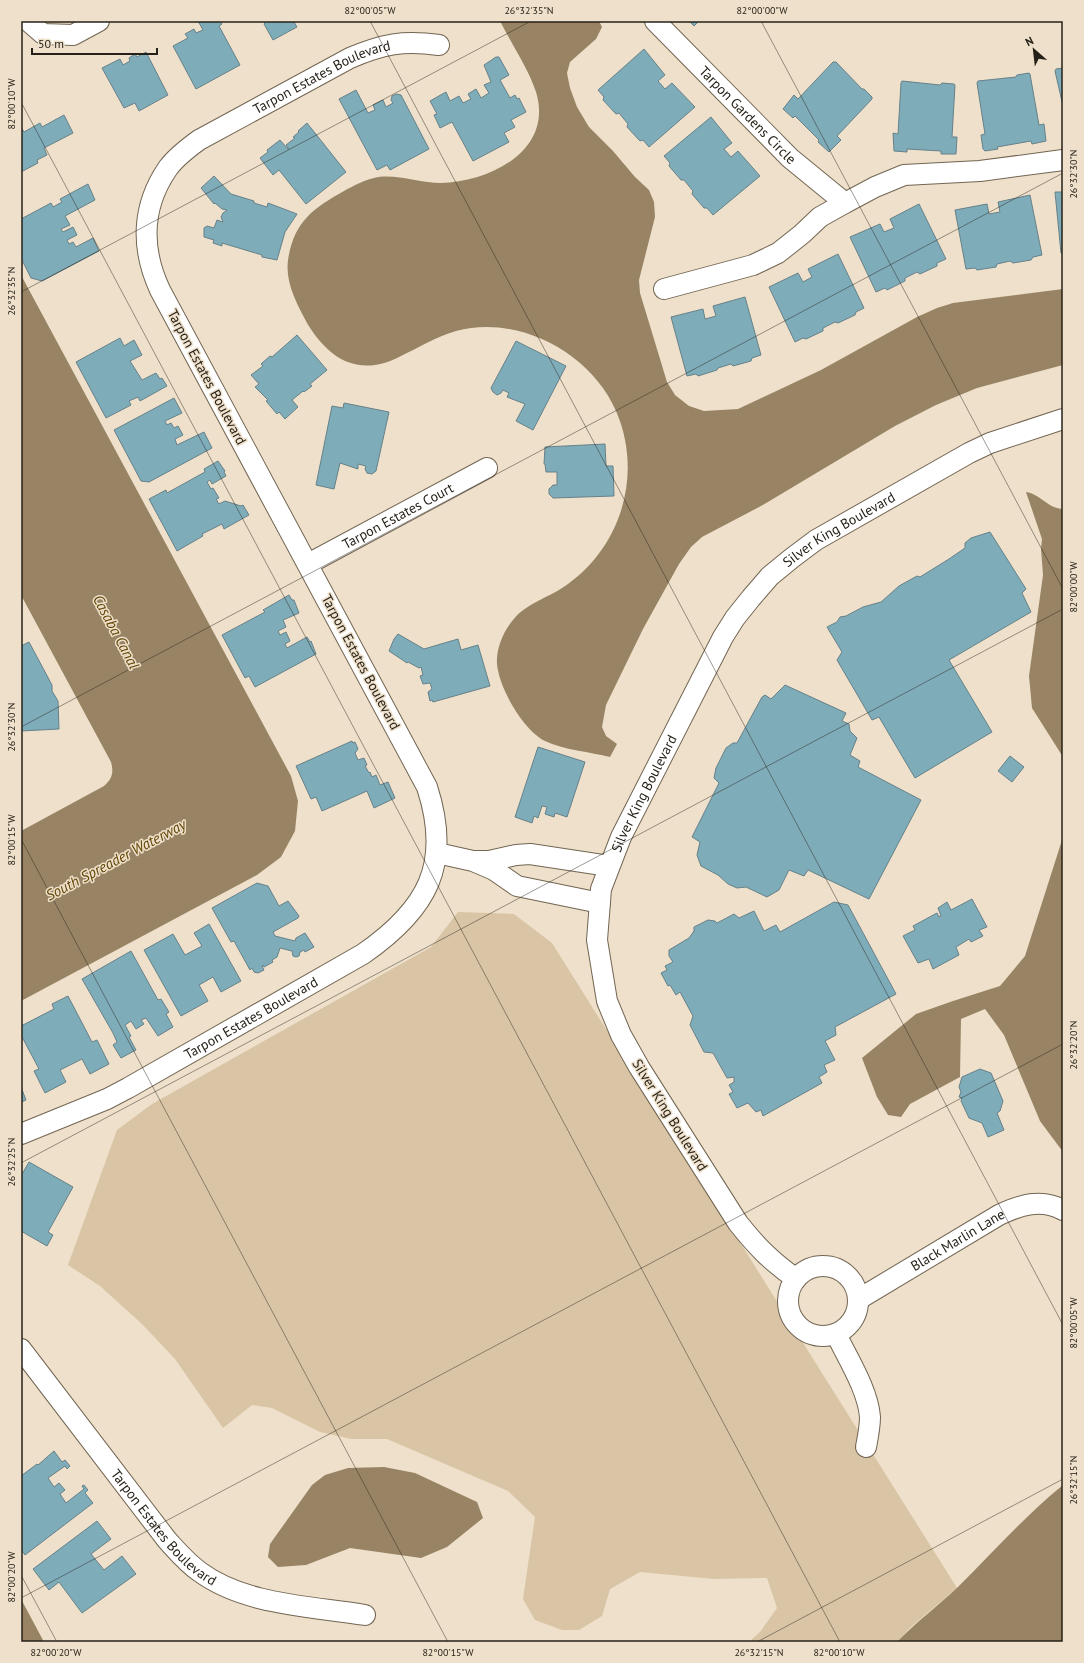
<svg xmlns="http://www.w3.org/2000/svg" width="1084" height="1663" font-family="'PT Sans',sans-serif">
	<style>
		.green { fill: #d9c5a6 }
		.water { fill: #988464 }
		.building { fill: #7facb9; stroke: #668189 }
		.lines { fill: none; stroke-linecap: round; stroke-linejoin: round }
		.minor-casing { stroke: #726552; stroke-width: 22 }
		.minor { stroke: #fff; stroke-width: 20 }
		.ticks { fill: none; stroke: #262118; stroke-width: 1; stroke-opacity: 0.45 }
		.labels { text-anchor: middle; stroke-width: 3; stroke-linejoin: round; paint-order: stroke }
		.street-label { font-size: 14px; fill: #262118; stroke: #eee0ca }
		.water-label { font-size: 15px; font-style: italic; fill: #624507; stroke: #eee0ca }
		.neatline { fill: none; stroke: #262118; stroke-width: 1.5 }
		.ticks-label { font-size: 10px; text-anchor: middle; fill: #262118 }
	</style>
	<rect width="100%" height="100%" fill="#eee0ca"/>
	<path class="green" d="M458,912L514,914L552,943L957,1588L912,1626L897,1642H749L760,1632L777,1608L767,1578L714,1579L640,1572L610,1589L602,1616L579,1630H562L535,1620L523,1599L535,1517L508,1491L387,1439H351L320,1432L272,1408L252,1405L223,1428L175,1359L142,1324L100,1286L68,1265L117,1130L152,1104L431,947Z"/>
	<path class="water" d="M500,21H599L602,27L596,39L570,62L567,73L570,88L577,107L589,127L613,151L635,177L649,190L654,202L655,217L639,280L640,293L667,382L675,395L689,406L704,411L738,409L821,370L917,317L937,308L953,303L1063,289V365L977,388L936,405L895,426L761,506L702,537L691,547L679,564L643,629L606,705L602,727L606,736L617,744L610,757C591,752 563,750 545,741C523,730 499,688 497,664C496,649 503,632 513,620C526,603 551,597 568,584C622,545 643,473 616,411C591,353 518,314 456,331C435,337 420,347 401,356C360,378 329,360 307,323C297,304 285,283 288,260C294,222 312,209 344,191C353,186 364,180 374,178C394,173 419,183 441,183C489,182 554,151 536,92C529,70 511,43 500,21Z
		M21,275L291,776L298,801L295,831L281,857L257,875L21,1001V831L104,786C112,779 114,773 111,762L21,595Z
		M1026,492C1040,494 1049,509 1063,509V757L1032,708L1029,676L1043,575L1041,549L1042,539Z
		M1063,837V1152L1040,1121L1004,1035L985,1009L961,1019L960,1077L910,1104L901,1117L888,1115L877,1097L862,1058L916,1014L953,1001L1000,986L1025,956Z
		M384,1467L415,1473L477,1502L483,1518L447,1547L421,1558L350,1548L306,1565L278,1567L268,1557L270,1544L312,1485L325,1475L348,1468Z
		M1063,1485V1642H897C916,1622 938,1606 958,1587C993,1552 1025,1516 1063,1485Z
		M21,1599L44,1642H21Z"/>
	<path class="building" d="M198,21H220L222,24L219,26L240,65L196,89L173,46L188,38L185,34L194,29L196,33L203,30Z
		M264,21H296L294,22L297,27L273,40L264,24L265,23Z
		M689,21H699L694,26Z
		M644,49L665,75L658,81L665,89L672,83L695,107L649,147L643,140L640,141L627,127L628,124L619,113L616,114L603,100L604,97L598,90Z
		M146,52L168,95L139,111L135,103L124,108L102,68L120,59L123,65L130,61L129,58L135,54L137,57Z
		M496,57H499L509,75L500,80L510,98L515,95L517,99L519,98L526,112L511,120L515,127L504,133L509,142L473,161L452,122L440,128L434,115L437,114L430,101L446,92L450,101L459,96L463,103L471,99L468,94L476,89L481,98L489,93L484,85L491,82L484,65Z
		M833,62H836L862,89H864L872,97V99L837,136L841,140L829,152L818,142L819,140L795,116L793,118L783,109L794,95L798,99Z
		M1063,68V106L1055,71L1056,69Z
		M1029,73L1030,74L1039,125L1044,124L1046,141L1032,144L1031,141L997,147L998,149L985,151L983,149L981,135L985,134L977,83L978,81L1016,77L1017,75Z
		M902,81L940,85L942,83L954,84L955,85L952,137H957L956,154H941V151L907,149V152L894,151L893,133L898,134L901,83Z
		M356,90L368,113L375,110L373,105L383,100L386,107L393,103L391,100L392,96L397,94L401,95L429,149L390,170L387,165L377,170L339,99Z
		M64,115L73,133L44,148L47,155L37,160L38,163L21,172V127L24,132L40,123L42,127Z
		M711,117L732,143L724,149L731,157L738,151L760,176L713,215L707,208H704L692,194L693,191L684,180H681L669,166L670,163L664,156Z
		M307,123L346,172L306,204L279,170L273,175L260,158L268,152L267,150L280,140L288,149H289L286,145L295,138L293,137L299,132L298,131Z
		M214,176L231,194L254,201V203L267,207L268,203L297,214L285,232L277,260L262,257V255L222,243V246L213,243L214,240L204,237V228L207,226L214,228L217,220L223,222L221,217L223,213L227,210L222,209L215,203L214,204L201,188Z
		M88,184L95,200L65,216L70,225L61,229L63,232L73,227L77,235L67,240L69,244L73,242L76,247L93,238L99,251L42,281L31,278L21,258V219L51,203L53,207L62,202L60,199Z
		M1055,192H1063V253H1061Z
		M1030,195L1042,255L1033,257L1031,260L1013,263L1010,261L997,264L996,267L977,270L975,268L966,269L955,210L987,204L989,214L1000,212L998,202Z
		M919,204L946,259L937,263V266L920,274L917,272L905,278V281L887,290L885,288L876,292L850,237L880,224L884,232L894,228L890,219Z
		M838,254L864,308L856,312L855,315L838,323L835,322L823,328V331L806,339L803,338L795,342L769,287L798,273L803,282L812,277L808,269Z
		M745,297L761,355L752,358L751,361L733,366L731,364L718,368L717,370L698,376L696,374L687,376L671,317L703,309L705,319L716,316L713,306Z
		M297,335L327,370L310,384L312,386L304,392L303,391L292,400L298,407L285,419L279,412L277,414L266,401L268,400L255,387L259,384L251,375L263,366L261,364L270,356L272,357Z
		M120,338L124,346L134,340L142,355L130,361L142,380L156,373L160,379L162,378L167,386L140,401L138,397L129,401L131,405L106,418L76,362Z
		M516,341L566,366L533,430L516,421L525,404L507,397L509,393L503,390L501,393L497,395L493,392L491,388Z
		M174,398L182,413L165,421L167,425L171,423L174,428L178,426L183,435L175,439L177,445L204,432L212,448L149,482L141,481L114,430Z
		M344,403L389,412L376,471L372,474L367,473L365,469L366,466L358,464V469L340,463L334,489L316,485L332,406L343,408Z
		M605,444L606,466H613L614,496L553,498L549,494V489L553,485H557V472H546L545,464H544L545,447Z
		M218,461L225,471L224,472L226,476L212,484L210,480L207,482L211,489L213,488L219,498L216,499L219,504L225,501L241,506L243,505L249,515L224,529L222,524L202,534L203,536L177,551L149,499L166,490L167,493L205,472L204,469Z
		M990,532L1026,589L1022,593L1031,612L949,660L992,732L915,778L879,717L872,720L837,660L842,652L827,627L837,622L840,617L846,616L863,607L881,602L899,586L917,576L920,577L949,559L965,548V543L971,538Z
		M289,595L292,600H294L299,613L283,620L286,627L278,631L280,635L286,632L290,641L285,644L287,648L307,637L310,642L311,641L316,654L255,687L249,676L245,678L222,635L265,612L263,610Z
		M398,634L424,649L458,639L461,650L478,645L490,686L433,702L432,700L430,701L428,692L432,689L430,683L423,684L420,676L423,675L421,667L419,668L408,662L407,663L389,651L394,639Z
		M29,642L52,685V691L58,701L59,729L21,731V657L22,656L21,646Z
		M785,685L846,713L842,721L849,724L850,731L857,738L850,755L860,761L858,767L921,800L869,899L808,870L804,876L789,870L779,890L767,897L746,887L737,888L728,884L718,875L701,866L697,855L700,842L692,837L719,783L714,778L716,768L726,748L733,743H737L762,697L765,695L771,699Z
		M352,741L353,743L355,742L358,749L355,753L358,760L364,758L367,765L365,766L369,773L370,772L372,777L376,775L380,785L388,782L395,798L374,808L367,791L322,811L316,797L311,799L296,766Z
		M538,747L585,762L567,817L555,813L554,817L545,814L547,807L542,806L538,818L534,816L532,823L515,817Z
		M1010,756L1024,767L1012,782L998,771Z
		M257,883L268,886L279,906L288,901L299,916L298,918L273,932L275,936L295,941L296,938L305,933L314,947L305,952L304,950L300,952L299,956L296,957L293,956L292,951L280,948L277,957L272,960L273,962L264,967L263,965L262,966L264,970L258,973L254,972L252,968L250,970L234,941L231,942L212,908Z
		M972,899L987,927L979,930L983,936L971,942L969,939L956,947L959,955L933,969L929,959L918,963L903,936L915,930L913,926L937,913L939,917L941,916L938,908L947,902L951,910Z
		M834,902L848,905L896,994L835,1027L836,1035L825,1041L835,1060L824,1065L827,1072L819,1077L822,1083L763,1116L761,1110L756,1112L748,1103L737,1108L729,1094L733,1092L729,1085L734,1082V1077L727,1078L713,1053L704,1052L690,1025L693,1016L680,992L676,995L670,985L668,986L661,973L667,970L665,966L673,962L669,956V950L689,938L694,931V927L708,920L715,921L717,923L734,914L739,918L754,911L764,931L776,925L780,932Z
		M209,924L241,981L221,992L213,977L199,985L208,1001L181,1016L144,950L173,934L185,955L202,946L194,933Z
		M131,951L158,1000L161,999L169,1012L166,1014L173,1027L158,1036L146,1018L141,1020L144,1024L136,1029L131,1021L125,1025L131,1036L129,1037L136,1050L121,1058L113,1045L117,1042L113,1033L82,979Z
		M68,996L92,1042L97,1040L109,1064L90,1074L82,1059L60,1070L66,1082L45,1093L34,1071L39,1069L21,1035V1026L54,1009L52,1004Z
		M980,1069L991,1073L1003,1101L1000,1111L997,1113L1004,1130L988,1137L982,1123L969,1118L961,1101L962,1098L959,1097L961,1092L959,1087L962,1077Z
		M21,1087L26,1100L21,1102Z
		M29,1162L73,1187L48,1232L53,1235L47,1246L21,1231V1176Z
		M54,1451L62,1462L65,1460L70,1466L67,1469L65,1466L48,1478L54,1487L59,1483L65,1490L60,1494L66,1503L84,1489L82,1486L84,1485L88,1490L85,1493L93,1503L25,1555L21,1549V1476L37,1464L38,1465Z
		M97,1521L111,1539L91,1554L104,1570L122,1556L136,1574L82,1613L59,1582L49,1590L33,1569Z"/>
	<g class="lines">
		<defs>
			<g id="minor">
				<path d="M28,21L43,34L73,35L99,21"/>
				<path id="s1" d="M655,21L790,158L845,203L875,187L904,175L980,171L1063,160"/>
				<path d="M664,289L753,265L778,253L802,234L820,217L845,203"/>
				<path id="s2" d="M308,564L487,468"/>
				<path d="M437,853L473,861L494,870L517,886L600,903"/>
				<path d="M475,861H489L516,855L530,854L609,866"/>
				<path id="s3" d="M21,1134L107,1099L128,1088L363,954C428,909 452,864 427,787L160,290C141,249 141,207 168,168C176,157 188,148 199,140L350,58C383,44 403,40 439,45"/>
				<circle cx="823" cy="1301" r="35"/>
				<path id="s4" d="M796,1279C771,1261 757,1247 738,1223L639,1067L621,1035L607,1001L597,940L601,889L621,837L723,637L735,618L751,598L770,576L792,558L816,540L969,453L990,443L1063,419"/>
				<path id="s5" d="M859,1299L999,1215C1020,1205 1041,1198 1063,1210"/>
				<path d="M836,1334C848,1359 868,1390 870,1417C870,1427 868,1437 866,1447"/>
				<path id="s6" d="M21,1349L167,1540C177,1551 187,1563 200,1572C245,1605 310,1606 365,1615"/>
			</g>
		</defs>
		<use href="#minor" class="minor-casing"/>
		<use href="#minor" class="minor"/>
	</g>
	<path class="ticks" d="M370,21L1063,1325M761,21L1063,589M21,102L840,1642M21,292L531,21M21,727L1063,173M21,839L448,1642M21,1163L1063,609M21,1575L57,1642M21,1598L1063,1044M757,1642L1063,1479"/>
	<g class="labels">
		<g class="street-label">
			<text dy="5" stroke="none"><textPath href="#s3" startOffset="1456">Tarpon Estates Boulevard</textPath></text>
			<text dy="5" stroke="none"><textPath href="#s1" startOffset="132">Tarpon Gardens Circle</textPath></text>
			<text transform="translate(207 377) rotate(62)" y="5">Tarpon Estates Boulevard</text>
			<text dy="5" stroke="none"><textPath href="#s2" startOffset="102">Tarpon Estates Court</textPath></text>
			<text dy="5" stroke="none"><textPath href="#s4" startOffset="893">Silver King Boulevard</textPath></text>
			<text transform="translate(361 662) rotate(62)" y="5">Tarpon Estates Boulevard</text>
			<text dy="5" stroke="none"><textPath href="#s4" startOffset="557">Silver King Boulevard</textPath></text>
			<text dy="5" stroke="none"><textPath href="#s3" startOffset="258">Tarpon Estates Boulevard</textPath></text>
			<text transform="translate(670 1115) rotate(58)" y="5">Silver King Boulevard</text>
			<text dy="5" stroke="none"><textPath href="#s5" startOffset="115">Black Marlin Lane</textPath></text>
			<text dy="5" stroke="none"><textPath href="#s6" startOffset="229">Tarpon Estates Boulevard</textPath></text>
		</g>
		<g class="water-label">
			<text transform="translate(116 632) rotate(62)" y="5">Casaba Canal</text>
			<text transform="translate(116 860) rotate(-28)" y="5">South Spreader Waterway</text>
		</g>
	</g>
	<rect width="1084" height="1663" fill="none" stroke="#eee0ca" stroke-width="44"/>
	<g transform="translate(1034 50) rotate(332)" stroke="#eee0ca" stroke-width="3" paint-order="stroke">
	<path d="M0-3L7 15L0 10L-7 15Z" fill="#262118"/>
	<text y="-6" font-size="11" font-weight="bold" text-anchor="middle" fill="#262118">N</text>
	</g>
	<path d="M32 48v6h125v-6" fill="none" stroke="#262118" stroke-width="2"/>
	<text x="38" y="48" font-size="12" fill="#262118" stroke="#eee0ca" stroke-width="3" paint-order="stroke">50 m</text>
	<rect x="22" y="22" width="1040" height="1619" class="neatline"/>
	<g class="ticks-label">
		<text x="370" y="14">82°00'05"W</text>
		<text x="529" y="14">26°32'35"N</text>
		<text x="762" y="14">82°00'00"W</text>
		<text transform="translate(11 104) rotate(-90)" y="4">82°00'10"W</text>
		<text transform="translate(1073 174) rotate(-90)" y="4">26°32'30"N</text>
		<text transform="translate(11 291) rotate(-90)" y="4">26°32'35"N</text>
		<text transform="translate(1073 587) rotate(-90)" y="4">82°00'00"W</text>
		<text transform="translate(11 727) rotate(-90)" y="4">26°32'30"N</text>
		<text transform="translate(11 840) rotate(-90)" y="4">82°00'15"W</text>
		<text transform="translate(1073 1045) rotate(-90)" y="4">26°32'20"N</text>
		<text transform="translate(11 1162) rotate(-90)" y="4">26°32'25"N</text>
		<text transform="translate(1073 1323) rotate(-90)" y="4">82°00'05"W</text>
		<text transform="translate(1073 1480) rotate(-90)" y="4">26°32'15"N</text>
		<text transform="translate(11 1577) rotate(-90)" y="4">82°00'20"W</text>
		<text x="56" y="1656">82°00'20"W</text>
		<text x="448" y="1656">82°00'15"W</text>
		<text x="759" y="1656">26°32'15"N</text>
		<text x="839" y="1656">82°00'10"W</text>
	</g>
</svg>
